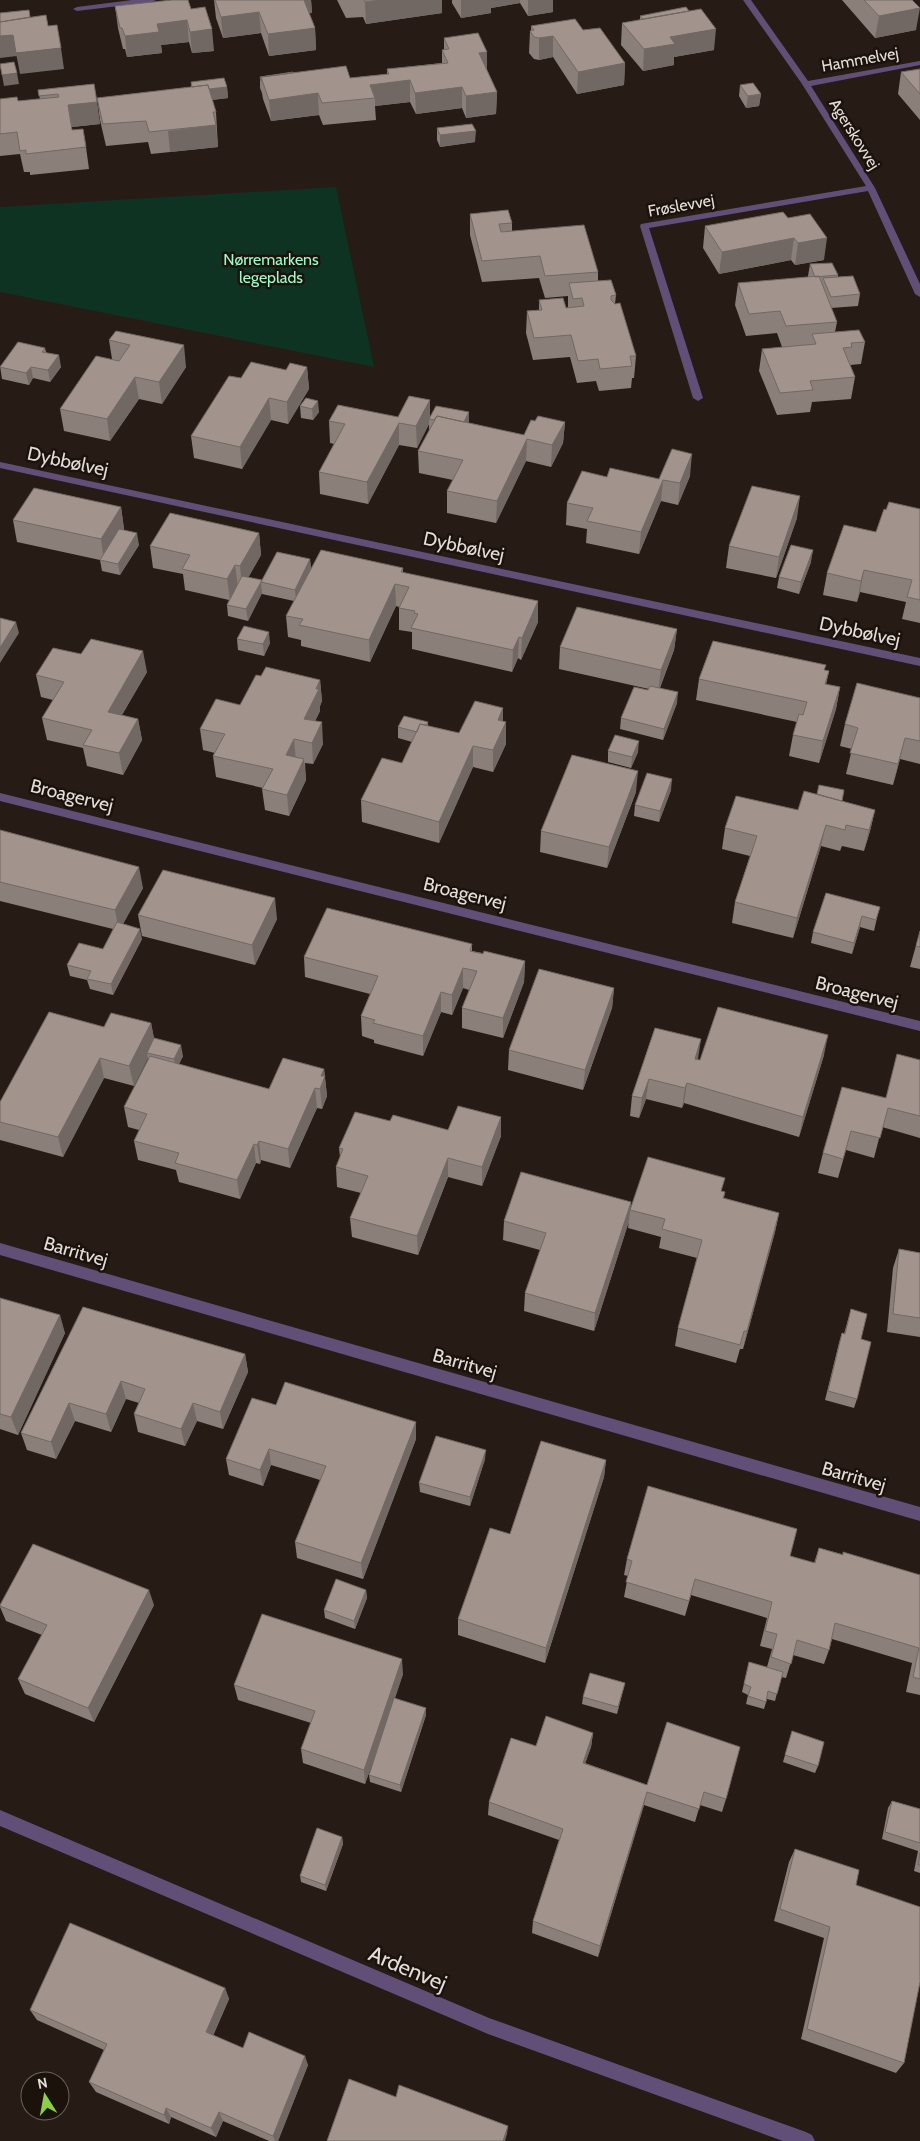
<svg xmlns="http://www.w3.org/2000/svg" width="920" height="2141" font-family="Cabin,sans-serif">
	<style>
		.green { fill: #0f3322 }
		.lines { fill: none; stroke-linecap: round; stroke-linejoin: round }
		.minor { fill: #624f77; fill-rule: evenodd }
		.wall { fill: #8b7f79 }
		.shaded-wall { fill: #716863 }
		.building { fill: #a2948d; stroke: #716863 }
		.labels { text-anchor: middle; stroke-width: 5; stroke-linejoin: round; paint-order: stroke }
		.far-street-label { font-size: 16px; fill: #e3dcd8; stroke: #1c120c }
		.far-park-label { font-size: 16px; fill: #9afcc7; stroke: #1c120c }
		.street-label { font-size: 19px; fill: #e3dcd8; stroke: #1c120c }
		.near-street-label { font-size: 22px; fill: #e3dcd8; stroke: #1c120c }
	</style>
	<rect width="100%" height="100%" fill="#261b15"/>
	<path class="green" d="M336,187L374,367L0,292V207Z"/>
	<g class="lines">
		<path class="minor" d="M132,0H156L152,2L77,11L73,9L77,7Z
			M743,0H751L808,81L920,61V65L811,86L875,188L920,284V297L915,294L868,191L649,228L703,398L698,401L693,398L640,226L641,224L866,186L802,84Z
			M0,462L920,658V666L0,468Z
			M0,793L920,1021V1031L0,801Z
			M0,1243L920,1507V1521L0,1255Z
			M0,1810L489,2018L806,2132L812,2135L815,2141H783L488,2034L0,1826Z"/>
	</g>
	<path class="wall" d="M214,0H311L312,13H309L315,28L316,50L269,56L261,33L223,38L216,18Z
		M337,0H442V13L366,24L363,17L346,18Z
		M452,0H553V12L528,16L520,3L491,8V13L461,18L452,3Z
		M842,0H912L916,30L875,38Z
		M115,6L191,9L214,51L192,53L189,42L161,45L162,53L127,57L125,49H123L118,28Z
		M640,16L714,50L674,57V65L643,71L621,45L622,23L640,20Z
		M531,26L583,30L625,63L624,85L577,94L553,57L539,60L534,59L529,53L530,31H531Z
		M444,38L487,52V70L497,92L496,114L466,118L462,108L416,114L410,102L375,106L376,120L323,125L319,115L271,121L263,99L262,93L260,88V77L293,73L350,78L387,74V69L442,63V50H444Z
		M920,69V120L898,94L901,72Z
		M191,82L227,87L228,98L212,100L216,112L218,147L151,154L148,142L106,146L100,120L97,98L191,87Z
		M94,84L100,124L72,127V130L86,147L89,169L30,175V172H24L20,154L0,156V99L18,101L40,99L38,90Z
		M740,85L761,94L759,106L746,108L739,96Z
		M437,128L475,142L440,147L437,140Z
		M470,214L512,223V232L598,272V281L616,295L615,304L636,356L634,378H632L631,388L599,391L596,381L577,383L570,357L533,360L526,333L527,311L539,310V300L566,308L568,307V296L545,298L539,278L482,282L470,235Z
		M788,218L824,260L795,265L791,260L719,274L703,248L705,226Z
		M810,264L838,275V277L860,294L858,306L831,308L837,322L835,332L865,342L861,364L850,365L855,377L851,399L812,402L810,412L777,415L759,371L762,349L782,347L777,333L746,336L735,305L738,283L808,277V276Z
		M116,331L186,367L162,404L139,399L110,441L64,431L60,409L112,359L109,340Z
		M45,348L46,352L61,367L50,382L33,378L29,385L2,379L0,366Z
		M307,367L309,389L288,424L271,420L242,469L194,458L191,436L241,378L286,370Z
		M306,398L319,412L313,420L301,418L300,406Z
		M430,416L469,423L524,435L535,421L565,422L563,443L551,467L526,461L496,523L447,513V491L453,480L419,473L418,451L429,431V424L417,448L399,445L368,504L320,494L319,472L334,444L330,443L329,421L398,417Z
		M690,476L678,505L661,501L639,554L586,543L587,529L566,525L567,503L607,477L659,479Z
		M121,507L124,529V530L139,545L120,575L102,571L100,560L17,542L13,520Z
		M920,509V623L902,619L906,602L860,592L857,602L823,595L827,573L876,532L886,510Z
		M797,518L776,578L726,568L729,546Z
		M259,533L261,555L248,578L262,580L310,559L311,569L403,568V573L538,601V622L521,660L518,658L512,672L412,649V632L399,630V607L396,606L370,662L301,646V640L288,637L286,616L294,601L262,594V593L248,621L228,616L227,605L229,600L185,590L183,574L153,568L150,546Z
		M811,562L799,594L777,588L779,577Z
		M677,629L674,650L660,688L677,703L663,740L620,729L621,718L649,689L559,669L560,647Z
		M237,639L270,643L264,656L238,650Z
		M825,670L829,671L826,685L840,687L836,709L819,763L789,756L793,735L797,722L696,700L699,679Z
		M147,672L122,715L138,719L142,740L123,775L87,766L83,748L47,740L42,718L53,700L41,697L36,675Z
		M261,676L320,680L322,701L320,706V711L315,721L323,744L313,764L305,763L306,780L289,816L265,810L262,789L263,788L216,777L213,756L215,753L203,750L200,729L240,705Z
		M920,698V764L900,759L893,785L846,774L852,749L840,746L845,724Z
		M428,722V726L459,733L503,722L506,744L493,772L473,767L439,843L362,822L361,800L402,763L412,742L398,738V727Z
		M608,751L638,752L631,768L608,762Z
		M671,790L659,822L634,816L635,805Z
		M636,792L607,868L540,852L541,831Z
		M842,801L875,810L870,831L864,851L842,846L840,851L821,846L793,938L732,923L735,902L750,856L722,849L725,828L798,810Z
		M0,830L143,888L123,924L142,939L113,995L90,989L87,980L70,976L67,965L103,949L113,929L0,901Z
		M826,893L877,918L874,931L860,927L852,954L811,943L813,932Z
		M138,915L277,919L255,965L142,936Z
		M920,931V969L910,967Z
		M472,944V951L525,961L524,982L503,1038L462,1028V1008L469,990L463,988L452,1015L441,1012L423,1056L374,1043V1040L362,1036L361,1016L370,994L305,977L304,957Z
		M614,988L612,1008L583,1090L508,1070L509,1050Z
		M151,1023L154,1039L183,1056L179,1064L269,1089L324,1069L327,1096L322,1109L317,1108L290,1168L261,1160L260,1164L256,1163L240,1199L179,1182L176,1170L138,1160L134,1141L139,1130L128,1127L124,1107L148,1060V1058L134,1086L104,1078L63,1157L0,1140V1102L104,1027Z
		M655,1028L698,1060H700L824,1055L799,1137L684,1103L682,1108L646,1099L639,1118L630,1116L632,1096Z
		M920,1060V1138L882,1127L874,1158L846,1150L838,1178L818,1173L823,1153L885,1098Z
		M501,1117V1136L482,1186L448,1177L418,1255L352,1237L350,1218L361,1193L337,1187L336,1167L340,1157L339,1148L390,1121L448,1130Z
		M723,1192H725L724,1198L779,1213L775,1232L743,1349H740L736,1363L675,1346L678,1328L697,1258L659,1248L661,1237L628,1228L630,1210Z
		M631,1202L629,1221L594,1331L524,1311L525,1293L540,1250L503,1240L504,1221Z
		M899,1249L920,1253V1337L887,1332L893,1268Z
		M0,1298L65,1333L18,1435L0,1429Z
		M83,1307L245,1354L248,1372L223,1429L197,1421L185,1446L138,1432L134,1414L139,1403L126,1399L111,1432L75,1421L56,1459L27,1450L21,1433Z
		M851,1309L861,1339L857,1399L854,1408L825,1400L839,1343L842,1333L844,1334Z
		M276,1405L416,1439L363,1579L297,1558L295,1542L320,1480L271,1465L263,1486L229,1475L226,1459Z
		M485,1459L470,1506L420,1492L419,1483Z
		M606,1460L604,1477L545,1663L458,1635V1619Z
		M819,1548L920,1575V1695L906,1692L912,1663L832,1639L829,1650L824,1664L793,1655L786,1678L781,1677L775,1701L767,1699L764,1709L746,1704L748,1695L742,1692L749,1662L767,1667L772,1649L760,1646L767,1618L691,1595L685,1616L624,1597L628,1576L624,1575L627,1559L790,1556L814,1563Z
		M366,1590L367,1598L355,1629L325,1618L324,1610Z
		M0,1605H154L94,1722L25,1694L18,1679L42,1635L6,1621L0,1607Z
		M403,1674L395,1698L426,1715L401,1792L370,1782L369,1775L380,1742L365,1784L303,1763L301,1749L311,1723L238,1700L234,1685Z
		M625,1683L617,1714L582,1704L583,1697Z
		M667,1722L726,1799L722,1812L700,1805L695,1822L644,1805L598,1957L532,1933L533,1921L559,1840L488,1815L489,1802L536,1746L593,1733L591,1747L585,1763L647,1785Z
		M792,1731L818,1766L815,1773L783,1762Z
		M892,1801L920,1809V1873L914,1871L918,1851L882,1839L888,1808Z
		M342,1837L343,1844L326,1891L301,1882L300,1876Z
		M795,1849L856,1885L904,2063L896,2073L801,2039L824,1938L774,1921L789,1862Z
		M225,1988L229,1999L213,2036L243,2048L308,2065L278,2141H269L223,2121L216,2137L171,2117L169,2124L96,2092L89,2082L104,2050L37,2020L30,2010Z"/>
	<path class="shaded-wall" d="M301,0H311L312,13L302,14Z
		M381,0H442V13L366,24L365,2Z
		M461,0H520V3L491,8V13L461,18Z
		M528,0H553V12L528,16Z
		M920,8L916,30L875,38L879,16Z
		M259,12L261,33L223,38L221,17Z
		M187,20L189,42L161,45L162,53L127,57L125,36L157,24Z
		M315,28L316,50L269,56L268,34Z
		M212,29L214,51L192,53L190,32Z
		M716,29L714,50L674,57V65L643,71L644,49L670,37Z
		M13,35L17,56L0,58V36Z
		M553,36V57L539,60V38Z
		M61,48L64,69L20,74L16,53Z
		M487,52V73L479,53Z
		M625,63L624,85L577,94L578,72Z
		M17,73L19,84L4,86L2,75Z
		M410,80V102L375,106V98L370,85Z
		M227,87L228,98L195,102L194,91Z
		M462,87V108L416,114L415,93Z
		M497,92L496,114L466,118V96Z
		M318,93L319,115L271,121L269,100Z
		M761,94L759,106L746,108L748,96Z
		M97,102L100,124L72,127L68,105Z
		M216,125L218,147L170,152L168,131Z
		M476,131L475,142L440,147V135Z
		M794,238L791,260L719,274L722,252Z
		M827,238L824,260L795,265L798,243Z
		M184,345L186,367L162,404L159,382Z
		M59,355L61,367L50,382L48,370Z
		M31,367L33,378L29,385L26,373Z
		M307,367L309,389L288,424L287,402Z
		M135,377L139,399L110,441L107,419Z
		M269,398L271,420L242,469L240,447Z
		M430,400V419H429V424L417,448L416,426Z
		M318,401L319,412L313,420L312,409Z
		M469,412V424L462,426Z
		M565,422L563,443L551,467L552,445Z
		M399,423V445L368,504L367,482Z
		M527,439L526,461L496,523L497,501Z
		M692,454L690,476L678,505L680,483Z
		M663,480L661,501L639,554L641,532Z
		M800,496L797,518L776,578L779,557Z
		M121,507L124,529L104,561L101,539Z
		M137,533L139,545L120,575L118,564Z
		M259,533L261,555L242,588L240,566Z
		M813,550L811,562L799,594L801,582Z
		M310,559L311,571L296,601L295,590Z
		M235,565L238,587L230,600L227,579Z
		M864,570L860,592L857,602L861,581Z
		M262,580L261,582L262,593L248,621L246,609Z
		M395,584L396,606L370,662L369,640Z
		M538,601V622L521,660L522,638Z
		M16,622L19,633L0,663V648Z
		M677,629L674,650L658,691L661,670Z
		M269,632L270,643L264,656L263,644Z
		M519,637L518,658L512,672L513,650Z
		M143,651L147,672L111,733L108,712Z
		M320,680L322,701L320,706V711L306,740L304,719L316,689Z
		M840,687L836,709L819,763L823,741Z
		M678,692L677,703L663,740L664,729Z
		M503,708V729L506,722V744L493,772V750L498,720Z
		M138,719L142,740L123,775L119,753Z
		M322,722L323,744L313,764L312,743Z
		M905,738L900,759L893,785L898,764Z
		M294,739L296,761L286,755Z
		M639,741L638,752L631,768L632,757Z
		M473,746V767L439,843V822Z
		M304,759L306,780L289,816L287,795Z
		M638,771L636,792L607,868L609,847Z
		M672,779L671,790L659,822L660,811Z
		M875,810L870,831L864,851L869,830Z
		M826,825L821,846L793,938L797,918Z
		M139,867L143,888L119,931L115,910Z
		M275,898L277,919L255,965L252,945Z
		M862,916L860,927L852,954L854,943Z
		M140,929L142,939L113,995L111,984Z
		M525,961L524,982L503,1038V1018Z
		M463,968V988L452,1015V995Z
		M614,988L612,1008L583,1090L585,1070Z
		M441,992V1012L423,1056V1036Z
		M151,1023L155,1043L147,1053L148,1058L134,1086L129,1066Z
		M828,1035L824,1055L799,1137L803,1117Z
		M701,1039L698,1059H695Z
		M181,1045L183,1056L176,1070L174,1059Z
		M100,1058L104,1078L63,1157L58,1137Z
		M324,1069L327,1096L322,1109L320,1089L321,1076Z
		M649,1079L646,1099L639,1118L642,1098Z
		M687,1083L684,1103L682,1108L685,1088Z
		M315,1088L317,1108L290,1168L288,1149Z
		M501,1117V1136L482,1186V1167Z
		M259,1141L261,1160L260,1164L257,1145Z
		M254,1144L256,1163L240,1199L237,1180Z
		M448,1158V1177L418,1255L417,1236Z
		M631,1202L629,1221L594,1331L595,1313Z
		M779,1213L775,1232L743,1349L747,1331Z
		M60,1315L65,1333L18,1435L11,1417Z
		M245,1354L248,1372L223,1429L220,1412Z
		M121,1381L126,1399L111,1432L106,1414Z
		M69,1403L75,1421L56,1459L51,1442Z
		M193,1403L197,1421L185,1446L181,1429Z
		M416,1422V1439L363,1579L361,1563Z
		M269,1449L271,1465L263,1486L260,1470Z
		M486,1450L485,1459L470,1506V1497Z
		M606,1460L604,1477L545,1663L546,1648Z
		M149,1590L154,1605L94,1722L88,1708Z
		M366,1590L367,1598L355,1629L354,1621Z
		M402,1659L403,1674L365,1784L364,1770Z
		M625,1683L623,1690L617,1714L618,1707Z
		M426,1708V1715L401,1792L400,1785Z
		M593,1733L591,1747L581,1776L583,1763Z
		M647,1792L644,1805L598,1957L600,1946Z
		M342,1837L343,1844L326,1891L325,1885Z
		M225,1988L229,1999L210,2042L206,2032Z
		M305,2056L308,2065L278,2141H275L273,2136Z
		M166,2108L171,2117L169,2124L164,2115Z
		M219,2112L223,2121L216,2137L211,2128Z
		M508,2126L507,2134L505,2141H503Z"/>
	<path class="building" d="M172,0H188L191,9L205,7L212,29L190,32L187,20L157,24L159,32L125,36L122,28H120L115,6Z
		M215,0H304L315,28L268,34L259,12L221,17Z
		M364,0H381L365,2Z
		M864,0H912L920,8L879,16Z
		M686,7L689,11L643,19L640,16Z
		M701,9L716,29L670,37L675,44L644,49L622,23Z
		M29,10L30,17L0,22V13Z
		M46,15L48,26L57,25L61,48L16,53L13,35L0,36V22Z
		M575,19L583,30L600,28L625,63L578,72L553,36L539,38L534,37L530,31L534,30L531,26Z
		M478,33L487,52L479,53L497,92L466,96L462,87L415,93L410,80L370,85L375,98L322,103L318,93L269,100L261,77L346,66L350,78L389,74L387,69L448,63L442,50L449,49L444,38Z
		M14,62L17,73L2,75L0,64Z
		M920,69V94L901,72Z
		M293,72V73L261,77V81L260,77Z
		M224,78L227,87L209,89L208,85L192,87L191,82Z
		M753,83L761,94L748,96L740,85Z
		M94,84L97,102L68,105L72,130L83,129L86,147L26,154V150L20,151L17,132L0,134V99L17,97L18,101L59,97L58,94L39,96L38,90Z
		M208,85L216,112H213L216,125L149,132L146,121L103,124L97,98Z
		M472,124L476,131L440,135L437,128Z
		M508,210L512,223L499,224L501,232L584,225L598,272L545,276L540,256L482,261L470,214Z
		M783,212L788,218L810,214L827,238L798,243L794,238L722,252L705,226Z
		M832,263L838,275L815,277L810,264Z
		M819,276L837,322L786,326L780,311L749,314L738,283Z
		M853,276L860,294L831,297L823,278Z
		M611,280L616,295L611,296V300L615,304L620,303L636,356H630L632,366L600,369L598,359L578,361L571,335L534,338L527,311L542,310L539,300L563,298L566,308L584,306L582,298L573,299L569,283Z
		M859,330L865,342L851,343L852,347L843,348L855,377L810,381L813,390L780,393L762,349L816,344L812,334Z
		M116,331L184,345L159,382L135,377L107,419L60,409L96,356L119,361L130,345L109,340Z
		M18,342L45,348L42,352L59,355L48,370L31,367L26,373L0,367Z
		M251,362L286,370L290,363L307,367L287,402L269,398L240,447L191,436L229,376L241,378Z
		M409,396L430,400L416,426L399,423L367,482L319,472L345,424L329,421L338,405L398,417Z
		M306,398L318,401L312,409L300,406Z
		M436,406L469,412L464,422L437,416L434,420L429,419Z
		M437,416L524,435L531,420L535,421L538,416L565,422L552,445L527,439L497,501L447,491L463,460L418,451Z
		M672,449L692,454L680,483L663,480L641,532L587,521L593,508L567,503L582,471L607,477L610,468L659,479Z
		M752,486L800,496L779,557L729,546Z
		M34,488L121,507L101,539L13,520Z
		M889,502L920,509V600L907,597L912,580L864,570L861,581L827,573L844,525L876,532L884,509L886,510Z
		M170,513L259,533L240,566L235,565L227,579L182,569L190,555L150,546Z
		M119,529L137,533L118,564L100,560Z
		M791,545L813,550L801,582L779,577Z
		M321,550L403,568L401,572L538,601L522,638L519,637L513,650L411,628L418,614L414,613L415,611L399,608L409,587L395,584L369,640L299,625L303,619L286,616Z
		M277,552L310,559L295,590L261,582Z
		M242,576L262,580L246,609L227,605Z
		M577,607L677,629L661,670L560,647Z
		M0,618L16,622L0,648Z
		M244,626L269,632L263,644L237,639Z
		M91,639L143,651L108,712L138,719L119,753L83,745L92,730L42,718L64,682L36,675L53,648L81,654Z
		M713,641L826,665L824,670L829,671L825,684L840,687L823,741L793,735L799,714L803,715L807,702L699,679Z
		M266,667L320,680L316,689H319L304,719L322,722L312,743L294,739L286,755L304,759L287,795L262,789L273,769L213,756L225,734L200,729L216,699L240,705L256,675L261,676Z
		M857,683L920,698V741L905,738L898,764L850,753L858,728L845,724Z
		M650,686L678,692L664,729L621,718L634,687L648,690Z
		M475,701L503,708L498,720L506,722L493,750L473,746L439,822L361,800L382,758L402,763L420,724L459,733Z
		M404,716L428,722L426,725L420,724L417,732L398,727Z
		M615,735L639,741L632,757L608,751Z
		M572,755L638,771L609,847L541,831Z
		M647,773L672,779L660,811L635,805Z
		M819,785L844,790L842,801L817,794Z
		M804,791L875,810L869,830L846,825L845,830L826,825L797,918L735,902L757,836L725,828L736,796L798,810Z
		M0,830L139,867L115,910L0,882Z
		M163,870L275,898L252,945L138,915Z
		M826,893L880,907L876,920L862,916L854,943L813,932Z
		M327,908L472,944L470,951L483,954L484,951L525,961L503,1018L462,1008L477,971L463,968L452,995L441,992L423,1036L373,1023L375,1020L361,1016L378,976L304,957Z
		M117,922L140,929L111,984L87,979L91,971L67,965L79,943L103,949Z
		M920,931V947L916,946Z
		M539,969L614,988L585,1070L509,1050Z
		M718,1007L828,1035L803,1117L687,1083L685,1088L649,1079L642,1098L632,1096L655,1028L701,1039L695,1059L700,1060Z
		M49,1012L104,1027L111,1013L151,1023L129,1066L100,1058L58,1137L0,1122V1102Z
		M154,1038L181,1045L174,1059L147,1053Z
		M897,1054L920,1060V1116L888,1108L880,1138L851,1131L843,1159L823,1153L842,1087L886,1098Z
		M150,1056L269,1089L283,1058L324,1069L321,1076H325L320,1089L315,1088L288,1149L259,1141L257,1145L254,1144L237,1180L175,1163L179,1153L134,1141L147,1114L124,1107Z
		M458,1106L501,1117L482,1167L448,1158L417,1236L350,1218L368,1176L336,1167L343,1149L339,1148L355,1112L390,1121L393,1115L448,1130Z
		M648,1157L725,1178L721,1191L725,1192L723,1198L779,1213L747,1331H744L740,1345L678,1328L702,1240L662,1229L665,1219L630,1210Z
		M521,1172L631,1202L595,1313L525,1293L546,1233L504,1221Z
		M899,1249L920,1253V1318L893,1314Z
		M0,1298L60,1315L11,1417L0,1414Z
		M83,1307L245,1354L220,1412L193,1403L181,1429L134,1414L145,1389L121,1381L106,1414L69,1403L51,1442L21,1433Z
		M851,1309L867,1314L861,1339L871,1342L857,1399L828,1391L842,1333L845,1334Z
		M285,1382L416,1422L361,1563L295,1542L326,1466L269,1449L260,1470L226,1459L252,1398L276,1405Z
		M436,1436L486,1450L470,1497L419,1483Z
		M541,1441L606,1460L546,1648L458,1619L490,1528L510,1534Z
		M648,1486L797,1529L790,1556L815,1563L819,1548L843,1555V1552L920,1575V1679L913,1677L919,1648L835,1623L829,1650L797,1640L791,1664L771,1657L777,1634L765,1631L772,1602L695,1579L689,1601L626,1582L632,1561L627,1559Z
		M33,1544L149,1590L88,1708L18,1679L47,1625L0,1606V1605Z
		M336,1579L366,1590L354,1621L324,1610Z
		M262,1614L402,1659L364,1770L301,1749L315,1711L234,1685Z
		M749,1662L783,1672L777,1694L768,1691L766,1702L748,1696L751,1687L744,1684Z
		M590,1673L625,1683L618,1707L583,1697Z
		M394,1698L426,1708L400,1785L369,1775Z
		M546,1716L593,1733L583,1763L647,1785L667,1722L740,1747L726,1799L704,1792L699,1809L647,1792L600,1946L533,1921L563,1829L489,1802L511,1738L536,1746Z
		M792,1731L824,1742L818,1766L785,1755Z
		M892,1801L920,1809V1843L885,1832Z
		M317,1828L342,1837L325,1885L300,1876Z
		M795,1849L859,1870L856,1885L920,1907V1982L904,2063L807,2029L830,1927L780,1909Z
		M920,1853V1865H918Z
		M70,1923L225,1988L206,2032L243,2048L249,2032L305,2056L273,2136L219,2112L211,2128L166,2108L164,2115L89,2082L107,2044L30,2010Z
		M349,2079L396,2097L399,2085L508,2126L503,2141H327Z"/>
	<g class="labels">
		<g class="far-street-label">
			<text transform="translate(860 59) rotate(-10)" y="6">Hammelvej</text>
			<text transform="translate(855 134) rotate(58)" y="6">Agerskovvej</text>
			<text transform="translate(681 205) rotate(-10)" y="6">Frøslevvej</text>
		</g>
		<g class="far-park-label">
			<text x="271" y="265">Nørremarkens<tspan x="271" dy="18">legeplads</tspan></text>
		</g>
		<g class="street-label">
			<text transform="translate(68 461) rotate(12)" y="7">Dybbølvej</text>
			<text transform="translate(464 546) rotate(12)" y="7">Dybbølvej</text>
			<text transform="translate(860 631) rotate(12)" y="7">Dybbølvej</text>
			<text transform="translate(72 795) rotate(14)" y="7">Broagervej</text>
			<text transform="translate(465 893) rotate(14)" y="7">Broagervej</text>
			<text transform="translate(857 992) rotate(14)" y="7">Broagervej</text>
			<text transform="translate(76 1251) rotate(16)" y="7">Barritvej</text>
			<text transform="translate(465 1363) rotate(16)" y="7">Barritvej</text>
			<text transform="translate(854 1476) rotate(16)" y="7">Barritvej</text>
		</g>
		<g class="near-street-label">
			<text transform="translate(408 1968) rotate(23)" y="8">Ardenvej</text>
		</g>
	</g>
	<g transform="translate(45 2096) rotate(349)"><circle r="24" fill="#1c120c" stroke="#6c635e"/>
	<path d="M0-4L9 19L0 12L-9 19Z" fill="#8cce45"/>
	<text y="-8" font-size="14" font-weight="bold" text-anchor="middle" fill="#e3dcd8">N</text>
	</g>
</svg>
